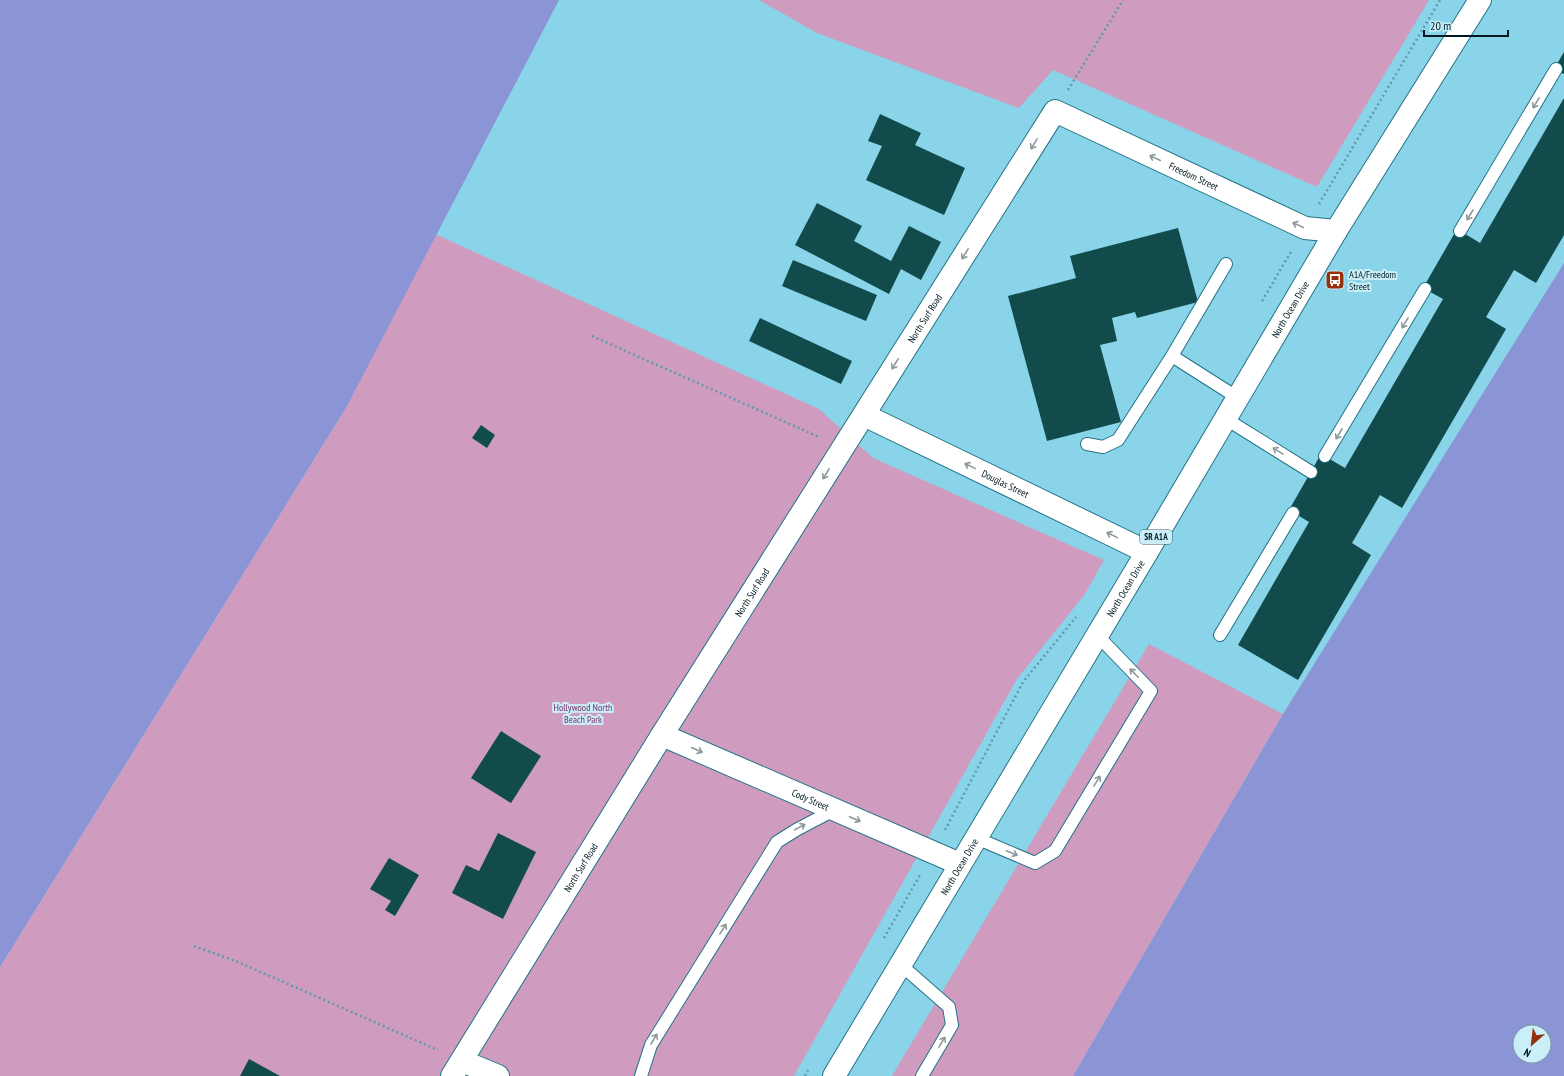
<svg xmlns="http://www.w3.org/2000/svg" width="1564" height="1076" font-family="'PT Sans Narrow',sans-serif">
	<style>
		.green { fill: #cf9cc0 }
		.water { fill: #8b94d4; fill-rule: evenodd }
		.building { fill: #114b4c }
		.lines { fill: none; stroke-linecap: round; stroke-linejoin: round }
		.lane-casing { stroke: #237386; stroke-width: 14 }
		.street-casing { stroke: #237386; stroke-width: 24 }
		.primary-casing { stroke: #237386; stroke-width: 24 }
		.path { stroke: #5e9aab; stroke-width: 2.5; stroke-dasharray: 2 3; stroke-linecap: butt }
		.lane { stroke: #fff; stroke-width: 12 }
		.street { stroke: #fff; stroke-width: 22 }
		.primary { stroke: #fff; stroke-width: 22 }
		.oneway { stroke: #8c989b }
		.labels { text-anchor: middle; stroke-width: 4; stroke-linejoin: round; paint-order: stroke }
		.shield { fill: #cbeff9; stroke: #3d5962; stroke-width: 1 }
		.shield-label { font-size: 9px; font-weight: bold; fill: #001921 }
		.street-label { font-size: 10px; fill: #001921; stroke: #cbeff9 }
		.poi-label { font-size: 10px; fill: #001921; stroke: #cbeff9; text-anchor: start }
		.park-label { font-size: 10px; fill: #792f68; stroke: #cbeff9 }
	</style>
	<rect width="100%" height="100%" fill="#89d4e9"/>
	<path class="green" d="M759,0H1429L1317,187L1053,70L1019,108L817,33Z
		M435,234L819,409L873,458L1104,560L1085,594L1017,679L794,1076H0V967L347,406Z
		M1149,644L1283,714L1073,1076H892Z"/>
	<path class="water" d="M0,0H559L347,406L0,967Z
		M1564,263V1076H1073L1283,714ZM1520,1032H1544V1056H1520Z"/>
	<path class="building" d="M1564,52V74L1554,69Z
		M1564,98V235L1536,283L1514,270L1486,317L1506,329L1402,508L1380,495L1352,543L1371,555L1298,680L1238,645L1309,522L1289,510L1321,454L1345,468L1443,299L1423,288L1457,229L1480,243Z
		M880,114L921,133L915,145L965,168L944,215L866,180L882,146L868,141Z
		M817,203L862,226L854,241L891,261L909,226L941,242L921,280L901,269L889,294L795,245Z
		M1178,228L1198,302L1137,318L1135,312L1112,318L1117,341L1100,345L1121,422L1047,441L1008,296L1076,278L1070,256Z
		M793,260L877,295L866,321L782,286Z
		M760,318L852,361L841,384L749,341Z
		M481,425L495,435L487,448L472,438Z
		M501,731L541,756L511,803L471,778Z
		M498,833L536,852L503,919L452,893L466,865L479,871Z
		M389,858L419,875L395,916L385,910L391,901L370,889Z
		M249,1059L280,1076H240Z"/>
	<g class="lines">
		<defs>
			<path id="lane" d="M1460,231L1556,69
				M1172,356L1226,264
				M1226,419L1311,472
				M1087,444L1103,447L1118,440L1172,356L1238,398
				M1325,456L1425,289
				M1220,635L1293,513
				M976,838L1035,863L1055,851L1151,691L1097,635
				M901,965L949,1007L952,1025L922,1076
				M641,1076L651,1045L777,842L796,830L834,810"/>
			<g id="street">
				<path id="s1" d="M864,415L1147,552"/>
				<path id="s2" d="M662,735L960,864"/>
				<path d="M462,1061L498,1076"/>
				<path id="s3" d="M452,1076L662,735L1055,111L1305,228L1336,231"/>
			</g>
			<g id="primary">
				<path id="s4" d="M834,1076L1147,552L1336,231L1480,0"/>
			</g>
		</defs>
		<use href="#lane" class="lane-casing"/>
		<use href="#street" class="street-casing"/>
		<use href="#primary" class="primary-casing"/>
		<path class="path" d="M1068,90L1123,0
			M1319,204L1440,0
			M1262,301L1292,250
			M592,336L819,437
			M945,830L1023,682L1076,617
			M884,938L920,875
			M194,946L238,962L438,1050
			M805,1076L808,1070"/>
		<use href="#lane" class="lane"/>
		<use href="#street" class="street"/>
		<use href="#primary" class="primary"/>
	</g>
	<defs><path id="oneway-shaft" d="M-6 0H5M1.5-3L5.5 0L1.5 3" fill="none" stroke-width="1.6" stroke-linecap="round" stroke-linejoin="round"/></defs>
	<g class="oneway">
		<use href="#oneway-shaft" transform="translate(1536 103) rotate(121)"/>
		<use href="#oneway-shaft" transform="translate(1034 144) rotate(122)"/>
		<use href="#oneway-shaft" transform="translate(1155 158) rotate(-155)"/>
		<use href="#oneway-shaft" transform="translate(1470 215) rotate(121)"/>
		<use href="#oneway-shaft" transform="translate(1298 225) rotate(-155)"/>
		<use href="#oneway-shaft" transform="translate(965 254) rotate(122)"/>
		<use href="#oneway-shaft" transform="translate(1405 323) rotate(121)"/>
		<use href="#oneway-shaft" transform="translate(895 364) rotate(122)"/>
		<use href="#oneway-shaft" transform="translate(1339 434) rotate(121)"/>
		<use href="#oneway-shaft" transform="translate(1278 451) rotate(-148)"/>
		<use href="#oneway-shaft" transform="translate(970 466) rotate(-154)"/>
		<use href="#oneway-shaft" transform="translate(826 474) rotate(122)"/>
		<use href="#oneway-shaft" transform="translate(1112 535) rotate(-154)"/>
		<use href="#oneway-shaft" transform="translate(1134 673) rotate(-134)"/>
		<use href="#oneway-shaft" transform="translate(697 750) rotate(24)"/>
		<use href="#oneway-shaft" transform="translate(1097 781) rotate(-59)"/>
		<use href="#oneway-shaft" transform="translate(855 819) rotate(23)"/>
		<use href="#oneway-shaft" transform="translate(800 827) rotate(-28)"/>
		<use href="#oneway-shaft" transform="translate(1012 853) rotate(23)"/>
		<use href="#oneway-shaft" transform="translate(723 929) rotate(-58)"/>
		<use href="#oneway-shaft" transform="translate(654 1039) rotate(-59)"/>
		<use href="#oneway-shaft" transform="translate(942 1042) rotate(-59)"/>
	</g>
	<defs>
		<symbol id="bus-square" viewBox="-11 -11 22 22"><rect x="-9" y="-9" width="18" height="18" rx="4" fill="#96300a" stroke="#cbeff9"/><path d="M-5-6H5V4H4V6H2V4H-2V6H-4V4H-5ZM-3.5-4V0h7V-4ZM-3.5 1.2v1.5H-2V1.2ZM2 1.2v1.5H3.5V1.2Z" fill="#fff"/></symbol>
	</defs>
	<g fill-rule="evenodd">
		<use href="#bus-square" x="1324" y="269" width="22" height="22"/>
	</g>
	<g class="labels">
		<rect class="shield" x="1140" y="530" width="32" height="14" rx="3"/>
		<g class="shield-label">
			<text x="1156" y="540">SR A1A</text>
		</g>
		<g class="street-label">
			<text dy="4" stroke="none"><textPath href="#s3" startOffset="1291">Freedom Street</textPath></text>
			<text dy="4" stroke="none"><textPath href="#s4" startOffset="892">North Ocean Drive</textPath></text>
			<text dy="4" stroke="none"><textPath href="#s3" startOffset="893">North Surf Road</textPath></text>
			<text dy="4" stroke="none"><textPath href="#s1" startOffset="157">Douglas Street</textPath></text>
			<text dy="4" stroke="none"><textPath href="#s4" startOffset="568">North Ocean Drive</textPath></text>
			<text dy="4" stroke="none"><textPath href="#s3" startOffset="569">North Surf Road</textPath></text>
			<text dy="4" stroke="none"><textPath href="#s2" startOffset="162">Cody Street</textPath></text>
			<text dy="4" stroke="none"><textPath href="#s4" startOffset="244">North Ocean Drive</textPath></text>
			<text dy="4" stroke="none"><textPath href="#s3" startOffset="245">North Surf Road</textPath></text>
		</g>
		<g class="poi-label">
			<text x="1349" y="278">A1A/Freedom<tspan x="1349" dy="12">Street</tspan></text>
		</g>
		<g class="park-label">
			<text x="583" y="711">Hollywood North<tspan x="583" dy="12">Beach Park</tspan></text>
		</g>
	</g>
	<g transform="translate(1532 1044) rotate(208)"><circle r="19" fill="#cbeff9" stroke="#7a99a3"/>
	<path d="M0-3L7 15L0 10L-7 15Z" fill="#96300a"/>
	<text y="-6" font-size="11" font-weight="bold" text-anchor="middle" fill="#001921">N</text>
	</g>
	<path d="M1424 30v6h84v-6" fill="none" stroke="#001921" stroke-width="2"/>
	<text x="1430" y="30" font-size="12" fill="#001921" stroke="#cbeff9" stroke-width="3" paint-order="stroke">20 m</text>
</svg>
